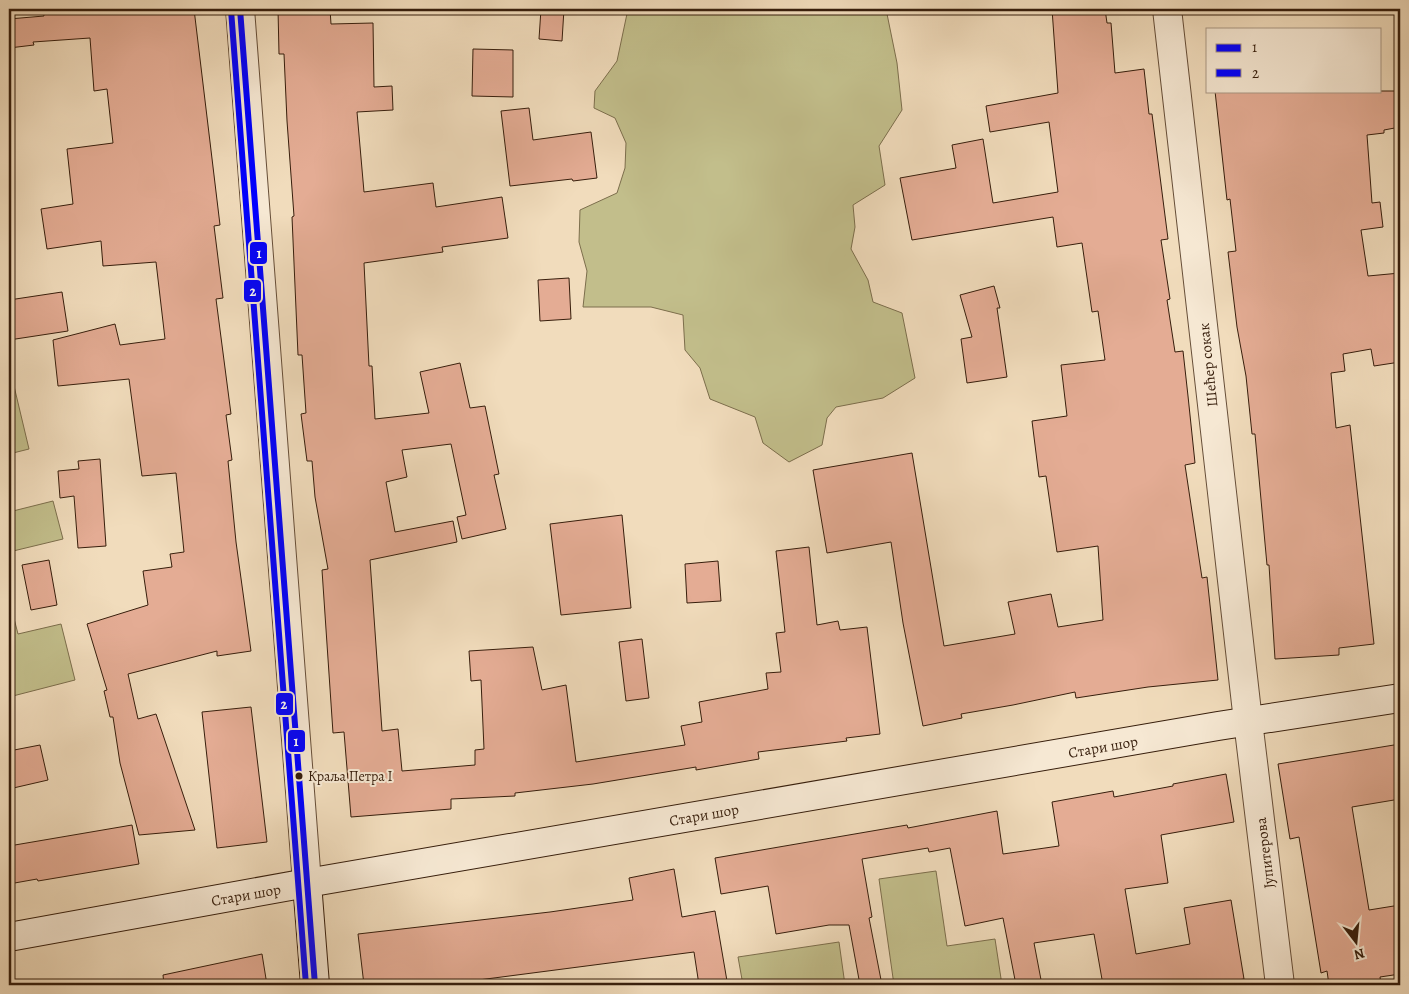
<svg xmlns="http://www.w3.org/2000/svg" width="1409" height="994" font-family="Alegreya,serif">
	<style>
		.green { fill: #c2be8b; stroke: #7c6e4c }
		.building { fill: #e4ac94; stroke: #371e0c }
		.lines { fill: none; stroke-linecap: round; stroke-linejoin: round }
		.street-casing { stroke: #664e38; stroke-width: 30 }
		.secondary-casing { stroke: #371e0c; stroke-width: 30 }
		.street { stroke: #f6e8d3; stroke-width: 28 }
		.secondary { stroke: #f6e8d3; stroke-width: 28 }
		.bus-1-casing { stroke: #f6e8d3; stroke-width: 10 }
		.bus-2-casing { stroke: #f6e8d3; stroke-width: 10 }
		.bus-1 { stroke: #00f; stroke-width: 6 }
		.bus-2 { stroke: #00f; stroke-width: 6 }
		.bus-dot { fill: #371e0c; stroke: #f6e8d3; stroke-width: 2 }
		.labels { text-anchor: middle; stroke-width: 4; stroke-linejoin: round; paint-order: stroke }
		.bus-label { font-size: 14px; fill: #371e0c; stroke: #f6e8d3; text-anchor: start }
		.street-label { font-size: 15px; fill: #371e0c; stroke: #f6e8d3 }
		.line-badge { stroke: #f6e8d3; stroke-width: 2 }
		.badge-label { font-size: 14px; text-anchor: middle; font-weight: bold; fill: #fff }
	</style>
	<rect width="100%" height="100%" fill="#f1dcbc"/>
	<filter id="stains"><feTurbulence type="fractalNoise" baseFrequency=".004" numOctaves="4"/><feColorMatrix values="0 0 0 0 .2 0 0 0 0 .09 0 0 0 0 .02 0 0 0 .5 -.17"/></filter>
	<radialGradient id="worn" r=".72"><stop offset=".6" stop-color="#630" stop-opacity="0"/><stop offset="1" stop-color="#630" stop-opacity=".3"/></radialGradient>
	<path class="green" d="M628,9H886L897,63L902,110L879,146L885,185L853,205L855,227L851,249L868,280L873,302L902,313L915,378L883,398L836,407L827,418L822,445L789,462L763,443L755,417L710,399L700,368L685,350L683,315L651,307H583L587,271L579,242L580,210L617,193L625,168L626,143L615,118L594,108L595,91L617,61Z
		M9,365L29,449L9,454Z
		M53,501L63,539L9,552V512Z
		M9,599L18,634L61,624L75,680L9,697Z
		M936,871L947,946L995,939L1002,985H894L879,879Z
		M839,942L845,985H743L738,957Z"/>
	<path class="building" d="M43,9H194L220,225L214,226L223,298L216,299L231,414L226,415L232,460L228,461L236,542L251,651L217,656V651L128,674L138,719L156,714L195,830L139,835L120,763L113,717H110L104,691L107,690L87,624L148,605L143,571L172,567L170,554L184,552L176,473L142,476L129,379L58,386L53,340L115,324L120,345L165,339L156,262L103,266L101,241L47,249L41,209L73,204L67,149L113,143L107,89L94,91L90,38L33,42L34,45L9,48V19L44,16Z
		M278,9H330L331,24L373,23L374,87L392,86L393,110L357,112L364,192L433,183L436,207L502,197L508,238L442,247L443,252L364,263L369,366H372L375,419L429,413L420,372L460,363L470,408L485,406L499,474L494,475L506,529L462,539L457,517L466,515L451,444L402,450L407,477L386,482L395,532L453,521L457,542L370,560L382,731L398,729L402,771L475,765V750L484,749L481,680L471,681L469,651L533,647L542,690L566,685L576,762L685,745L681,726L702,722L699,702L768,689L766,673L781,672L776,633L785,632L776,551L809,547L817,625L838,621L840,630L867,627L880,734L846,738L847,741L758,752L759,759L696,770V767L593,784L515,793V796L451,799V809L351,817L344,732L333,733L322,570L328,569L315,497L312,461H307L301,414L306,413L302,355H298L292,217L294,216L287,121L284,54H279Z
		M541,9H564L562,41L539,39Z
		M1052,9H1105L1107,23H1111L1115,73L1144,69L1149,114H1152L1168,239L1161,240L1170,299L1167,300L1175,352L1183,351L1188,396L1195,463L1185,465L1202,578L1207,577L1218,680L1148,687L1076,698L1075,692L1013,705L961,714L962,718L923,726L903,623L891,542L827,553L813,470L912,453L944,646L1015,634L1008,602L1051,594L1058,627L1103,620L1098,546L1057,552L1046,476L1039,477L1032,421L1067,416L1061,365L1105,360L1098,311L1092,312L1082,243L1057,247L1053,217L912,240L900,178L956,168L952,145L983,139L993,203L1058,192L1049,122L990,132L986,106L1058,93Z
		M473,49L513,50V97L472,96Z
		M1215,91H1400V127L1384,130V133L1367,135L1372,203L1380,202L1383,227L1361,230L1368,276L1400,273V362L1374,366L1371,349L1343,354L1345,371L1331,373L1336,428L1350,425L1374,644L1339,648V655L1275,659L1269,565H1267L1255,434H1252L1246,376L1237,327L1228,252L1236,251L1230,199L1227,200Z
		M529,108L533,140L591,132L597,178L573,181L572,179L510,186L501,111Z
		M569,278L571,319L540,321L538,280Z
		M994,286L1000,308H997L1007,377L967,383L961,339L972,337L960,295Z
		M62,292L68,331L9,340V300Z
		M100,459L106,546L78,548L74,496L60,498L58,471L79,469L78,461Z
		M622,515L631,608L561,615L550,524Z
		M49,560L57,605L31,610L22,565Z
		M718,561L721,601L687,603L685,564Z
		M642,639L649,698L626,701L619,642Z
		M251,707L267,842L217,848L202,712Z
		M1400,744V799L1352,807L1369,910L1400,905V974L1380,977L1381,985H1329L1327,971L1321,973L1299,837L1290,839L1278,764Z
		M40,745L48,780L9,789V751Z
		M1226,774L1234,822L1161,835L1168,883L1125,889L1136,954L1190,944L1184,908L1231,900L1244,979L1207,985H1103L1094,934L1034,943L1042,985H1016L1003,918L965,926L950,848L929,852L928,848L862,859L872,917L869,918L882,985H860L849,925H829L776,934L768,886L721,894L715,858L907,825L908,828L997,811L1003,854L1059,846L1052,802L1113,791L1114,797L1173,786V784Z
		M132,825L139,864L38,881L37,879L9,884V846Z
		M674,869L682,917L715,911L727,981L699,985L694,952L440,985H364L358,934L550,912L633,900L629,878Z
		M262,954L267,985H164L163,975Z"/>
	<g class="lines">
		<defs>
			<path id="street" d="M240,9L307,883
				M1167,9L1248,721L1280,985"/>
			<path id="secondary" d="M307,883L315,985
				M9,937L307,883L1218,726L1400,698"/>
		</defs>
		<use href="#street" class="street-casing"/>
		<use href="#secondary" class="secondary-casing"/>
		<use href="#street" class="street"/>
		<use href="#secondary" class="secondary"/>
		<defs>
			<path id="bus-1" d="M240,9L315,985"/>
			<path id="bus-2" d="M231,10L306,985"/>
		</defs>
		<use href="#bus-1" class="bus-1-casing"/>
		<use href="#bus-2" class="bus-2-casing"/>
		<use href="#bus-1" class="bus-1"/>
		<use href="#bus-2" class="bus-2"/>
	</g>
	<circle class="bus-dot" cx="299" cy="776" r="4.5"/>
	<g class="labels">
		<g class="bus-label">
			<text x="308" y="781">Краља Петра I</text>
		</g>
		<g class="street-label">
			<text transform="translate(1208 365) rotate(-96)" y="5">Шећер сокак</text>
			<text transform="translate(1103 747) rotate(-10)" y="5">Стари шор</text>
			<text transform="translate(704 815) rotate(-10)" y="5">Стари шор</text>
			<text transform="translate(1265 853) rotate(-97)" y="5">Јупитерова</text>
			<text transform="translate(246 895) rotate(-10)" y="5">Стари шор</text>
		</g>
	</g>
	<g class="line-badge">
		<rect x="249" y="241" width="19" height="24" rx="5" fill="#00f"/>
		<rect x="243" y="279" width="19" height="24" rx="5" fill="#00f"/>
		<rect x="275" y="692" width="19" height="24" rx="5" fill="#00f"/>
		<rect x="287" y="729" width="19" height="24" rx="5" fill="#00f"/>
	</g>
	<g class="badge-label">
		<text x="259" y="258">1</text>
		<text x="253" y="296">2</text>
		<text x="284" y="709">2</text>
		<text x="296" y="746">1</text>
	</g>
	<rect width="1409" height="994" fill="none" stroke="#f1dcbc" stroke-width="30"/>
	<rect x="10" y="10" width="1389" height="974" fill="none" stroke="#371e0c" stroke-width="2.5"/>
	<rect x="15" y="15" width="1379" height="964" fill="none" stroke="#371e0c"/>
	<rect x="1206" y="28" width="175" height="65" fill="#f6e8d3" stroke="#aa9783"/>
	<rect x="1216" y="44" width="25" height="8" fill="#0000ff" stroke="#aa9783"/>
	<text x="1252" y="52" font-size="15" fill="#371e0c">1</text>
	<rect x="1216" y="69" width="25" height="8" fill="#0000ff" stroke="#aa9783"/>
	<text x="1252" y="78" font-size="15" fill="#371e0c">2</text>
	<g transform="translate(1356 942) rotate(164)" stroke="#f6e8d3" stroke-width="4" paint-order="stroke">
	<path d="M0-4L9 19L0 12L-9 19Z" fill="#371e0c"/>
	<text y="-8" font-size="14" font-weight="bold" text-anchor="middle" fill="#371e0c">N</text>
	</g>
	<rect width="100%" height="100%" filter="url(#stains)"/>
	<rect width="100%" height="100%" fill="url(#worn)"/>
</svg>
